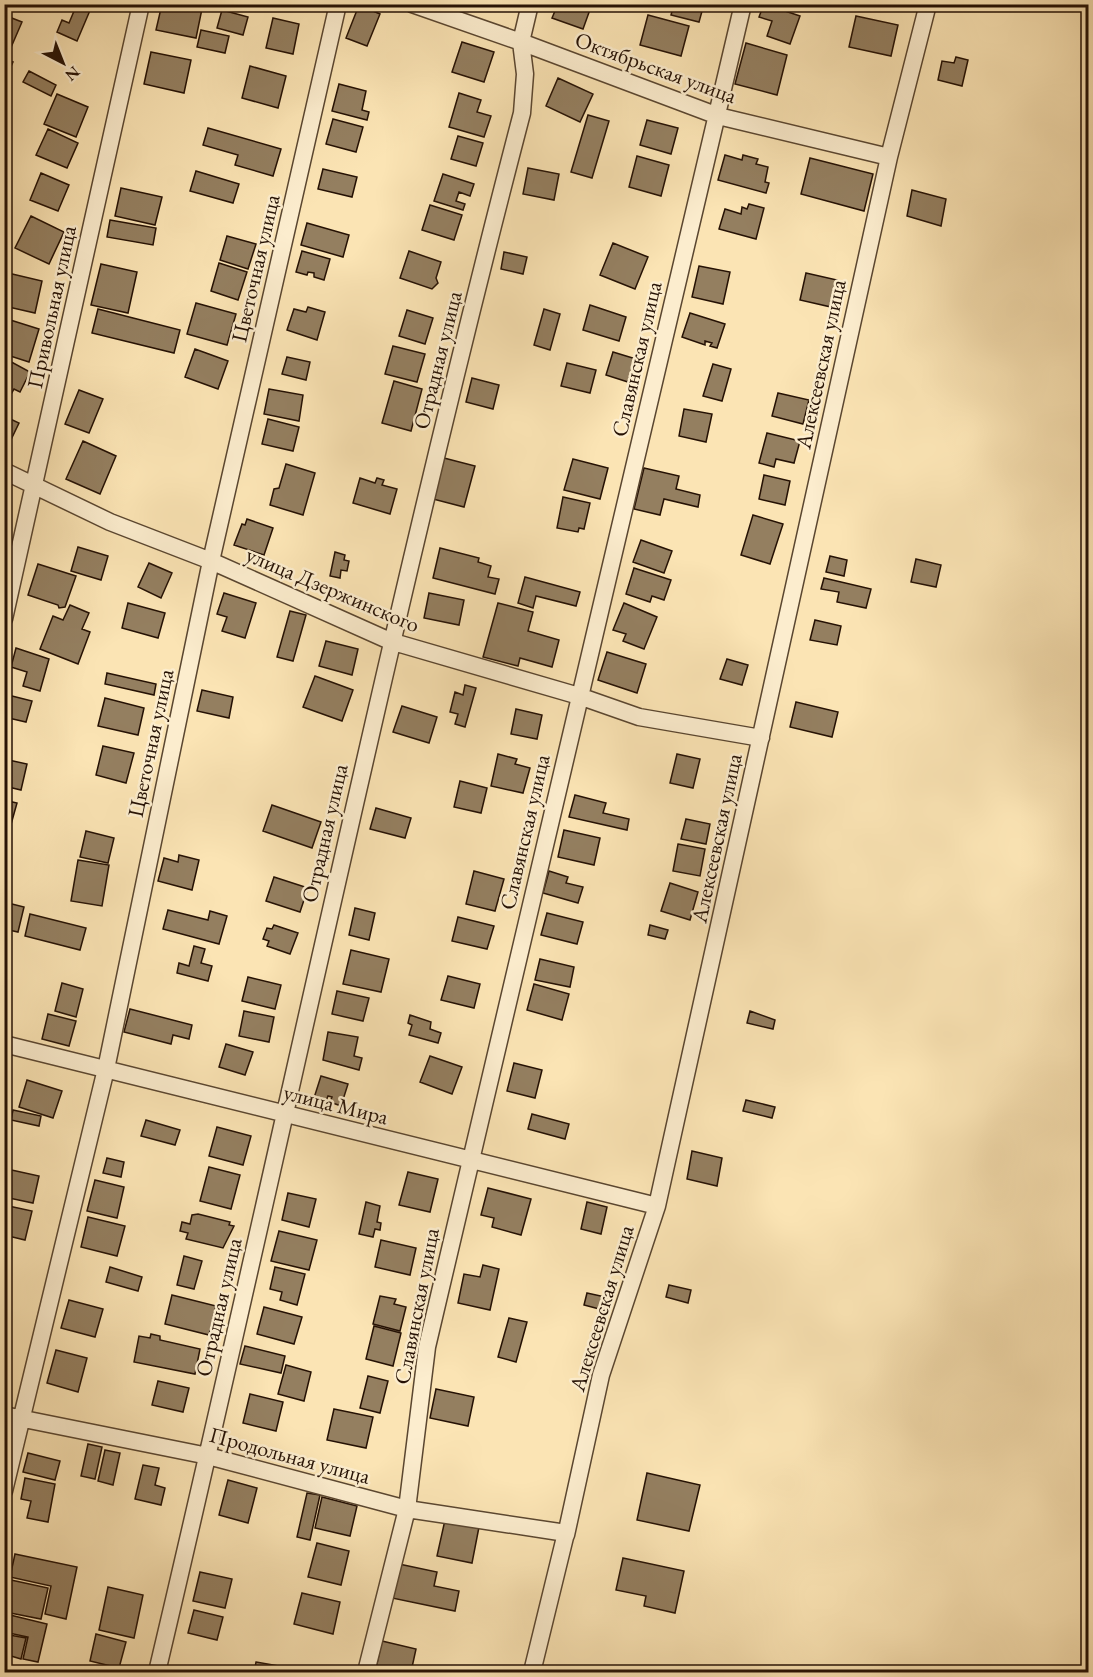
<svg xmlns="http://www.w3.org/2000/svg" width="1093" height="1677" font-family="'EB Garamond',serif">
	<style>
		.building { fill: #947f60; stroke: #251104; stroke-width: 1.5 }
		.lines { fill: none; stroke-linecap: round; stroke-linejoin: round }
		.minor-casing { stroke: #5a4630; stroke-width: 19 }
		.minor { stroke: #fcedce; stroke-width: 16 }
		.labels { text-anchor: middle; stroke-width: 5; stroke-linejoin: round; paint-order: stroke }
		.street-label { font-size: 22px; fill: #251104; stroke: #fcedce }
	</style>
	<rect width="100%" height="100%" fill="#fbe4b4"/>
	<filter id="stains"><feTurbulence type="fractalNoise" baseFrequency=".00333" numOctaves="4"/><feColorMatrix values="0 0 0 0 .2 0 0 0 0 .09 0 0 0 0 .02 0 0 0 .5 -.17"/></filter>
	<radialGradient id="worn" r=".72"><stop offset=".6" stop-color="#630" stop-opacity="0"/><stop offset="1" stop-color="#630" stop-opacity=".3"/></radialGradient>
	<path class="building" d="M77,4L91,8L77,41L57,32L62,20L69,23Z
		M162,4H203L196,38L156,30Z
		M558,4H592L583,29L552,18Z
		M674,4H704L699,22L671,15Z
		M764,4L800,16L790,44L767,36L772,21L759,17Z
		M359,5L380,14L367,46L346,38Z
		M222,10L248,17L243,35L217,28Z
		M4,15L22,22L9,52L4,50Z
		M648,15L689,26L681,56L640,45Z
		M856,16L898,25L891,56L849,47Z
		M273,18L299,24L293,54L266,48Z
		M201,30L229,36L225,53L197,47Z
		M462,42L494,52L484,82L452,72Z
		M746,43L787,55L777,95L735,84Z
		M151,52L191,60L184,93L144,84Z
		M956,57L968,60L962,86L938,80L942,61L954,63Z
		M4,59L13,62L4,82Z
		M250,66L286,76L278,108L242,98Z
		M29,71L56,85L51,96L23,82Z
		M558,78L593,94L580,122L546,106Z
		M339,84L366,91L362,110L369,112L367,120L332,111Z
		M459,93L481,100L477,112L491,116L484,137L449,127Z
		M57,94L88,107L76,137L44,124Z
		M588,115L609,121L592,178L571,172Z
		M333,119L363,127L356,152L326,144Z
		M647,120L678,128L671,154L640,145Z
		M208,128L281,149L273,176L235,165L238,155L203,145Z
		M48,129L78,143L67,168L36,155Z
		M458,136L483,143L476,166L451,159Z
		M725,155L742,160L743,155L758,159L756,164L768,167L765,182L769,183L766,193L718,180Z
		M637,156L669,165L661,196L629,187Z
		M810,158L873,174L864,211L801,194Z
		M528,168L559,174L554,200L523,194Z
		M323,169L357,177L352,197L318,189Z
		M196,171L239,184L233,203L190,191Z
		M41,173L69,185L58,211L30,200Z
		M443,174L474,184L470,196L459,192L456,201L465,204L463,210L434,201Z
		M121,188L162,197L155,225L115,216Z
		M912,190L946,199L941,226L907,216Z
		M749,204L764,208L756,239L719,229L725,209L741,214L742,207L747,209Z
		M430,205L462,215L454,240L422,230Z
		M31,216L64,232L49,264L15,248Z
		M110,220L156,228L153,245L107,237Z
		M307,223L349,235L343,257L301,245Z
		M227,236L256,244L248,269L220,260Z
		M613,243L648,257L635,289L600,275Z
		M302,251L330,259L324,280L314,277V273L308,272L307,275L296,272Z
		M409,251L441,262L436,278L438,283L432,289L400,278Z
		M504,252L527,257L523,274L501,269Z
		M219,263L247,272L238,300L211,291Z
		M101,264L137,272L128,313L91,305Z
		M699,266L730,272L723,304L692,297Z
		M8,273L42,281L35,313L4,306Z
		M806,273L837,280L831,307L800,300Z
		M196,303L236,314L227,345L187,334Z
		M590,305L626,317L619,341L583,330Z
		M308,307L325,312L317,340L287,330L294,309L306,312Z
		M98,309L180,330L174,353L92,333Z
		M544,309L560,314L550,350L534,345Z
		M407,310L433,318L425,344L399,336Z
		M690,313L725,324L717,348L710,346L712,343L705,341V345L682,337Z
		M4,318L39,329L29,362L4,354Z
		M393,346L425,354L417,382L385,374Z
		M195,349L228,361L218,389L185,377Z
		M613,352L636,359L628,382L606,375Z
		M287,357L310,362L306,380L282,374Z
		M4,358L30,372L20,392L14,389L9,398L4,396Z
		M567,363L596,370L590,393L561,386Z
		M713,364L731,369L722,401L703,396Z
		M472,378L499,385L493,409L466,402Z
		M394,381L422,389L411,431L382,423Z
		M269,389L303,395L299,421L264,414Z
		M79,390L103,399L89,433L65,424Z
		M778,393L809,400L803,424L772,416Z
		M684,409L712,414L706,442L679,436Z
		M4,416L19,423L5,452L4,451Z
		M268,419L299,427L293,451L262,444Z
		M767,433L800,441L794,463L776,459L774,467L759,463Z
		M83,441L116,456L100,494L66,479Z
		M444,458L475,466L464,507L433,499Z
		M573,459L608,468L600,499L564,490Z
		M286,464L315,473L303,515L270,505L274,489L279,488Z
		M644,468L679,476L676,489L700,495L698,507L664,499L660,515L634,509Z
		M764,475L790,481L785,505L759,499Z
		M360,478L375,483L377,478L384,480L382,485L397,489L390,514L353,503Z
		M563,497L590,503L584,529L579,528L578,532L557,528Z
		M753,515L783,524L770,564L741,555Z
		M247,519L273,528L264,555L234,545L242,524L245,525Z
		M641,540L672,551L664,573L633,562Z
		M78,547L108,556L101,580L71,571Z
		M440,548L479,558L478,562L491,566L488,577L499,579L495,594L433,578Z
		M335,552L345,555L344,560L349,561L347,571L341,570L340,578L330,576Z
		M830,556L847,560L844,576L826,572Z
		M916,559L941,565L936,587L911,582Z
		M149,563L172,573L161,598L138,587Z
		M38,564L76,576L65,607L59,608L58,605L28,595Z
		M634,568L671,580L664,600L652,596L650,602L626,594Z
		M525,577L580,592L576,606L536,596L533,608L518,603Z
		M824,578L871,589L866,608L837,602L839,592L821,589Z
		M224,593L256,603L245,638L222,631L227,617L217,614Z
		M429,593L464,600L459,625L424,618Z
		M128,603L165,613L158,638L122,628Z
		M498,603L533,612L528,631L559,640L552,667L520,658L518,666L483,657Z
		M624,603L657,617L644,649L623,641L626,634L613,630Z
		M70,605L89,613L82,629L90,632L78,664L40,649L53,616L63,620Z
		M290,611L306,615L293,661L277,657Z
		M815,620L841,626L837,645L810,640Z
		M326,641L358,649L352,675L319,666Z
		M16,648L49,659L40,691L23,686L27,672L11,667Z
		M607,652L646,664L637,693L598,680Z
		M727,659L748,665L742,685L720,679Z
		M107,673L156,684L154,695L105,684Z
		M315,676L353,690L342,721L303,707Z
		M465,685L476,688L465,727L455,724L458,714L450,712L455,692L463,695Z
		M202,690L233,697L229,718L197,711Z
		M4,694L32,701L26,722L4,717Z
		M105,698L144,708L138,735L98,726Z
		M796,702L838,712L832,737L790,727Z
		M402,706L437,717L429,743L393,732Z
		M516,709L542,715L537,739L511,734Z
		M103,746L134,753L126,783L96,775Z
		M498,754L517,759L515,764L530,768L523,793L491,786Z
		M677,754L700,759L693,788L670,783Z
		M4,759L27,764L21,790L4,786Z
		M460,781L487,788L481,813L454,807Z
		M575,795L606,803L603,813L629,819L627,830L569,817Z
		M4,800L17,803L8,835L4,834Z
		M272,805L321,822L312,848L263,831Z
		M376,808L411,818L405,838L370,829Z
		M686,819L710,824L706,844L681,839Z
		M564,830L600,838L594,865L558,857Z
		M86,831L114,838L108,863L80,857Z
		M678,844L705,849L700,876L673,871Z
		M179,855L199,860L192,890L158,881L164,858L178,862Z
		M78,860L109,865L102,906L71,901Z
		M474,871L504,879L495,911L466,904Z
		M549,871L568,877L566,883L583,887L578,903L543,893Z
		M274,877L308,888L300,912L266,901Z
		M670,883L698,892L690,920L661,911Z
		M4,902L24,907L18,932L4,929Z
		M355,908L375,913L369,940L349,935Z
		M168,910L208,920L210,911L227,916L219,944L163,929Z
		M547,913L583,922L577,944L541,935Z
		M30,914L86,928L80,950L25,936Z
		M458,917L494,926L487,949L452,941Z
		M274,925L298,933L290,954L267,946L269,941L263,939L267,928L272,929Z
		M650,925L668,930L665,939L648,935Z
		M194,946L205,949L201,963L212,966L208,981L177,973L179,963L189,966Z
		M4,949L10,950L6,972H4Z
		M351,950L389,959L381,992L343,984Z
		M540,959L574,967L570,987L535,980Z
		M448,976L480,984L474,1008L441,1000Z
		M248,977L281,985L275,1009L242,1001Z
		M62,983L83,989L76,1017L55,1011Z
		M534,984L569,994L562,1020L527,1010Z
		M337,991L369,998L363,1021L332,1014Z
		M130,1009L192,1025L189,1039L173,1035L171,1044L124,1032Z
		M244,1011L274,1017L269,1042L239,1036Z
		M750,1011L775,1020L773,1029L747,1023Z
		M48,1014L76,1021L69,1046L42,1039Z
		M410,1015L431,1022L430,1029L441,1033L438,1043L409,1035L412,1025L408,1023Z
		M328,1032L358,1037L354,1056L362,1058L359,1070L323,1060Z
		M226,1044L253,1052L245,1075L219,1067Z
		M430,1056L462,1067L452,1094L420,1082Z
		M514,1063L542,1070L535,1098L507,1091Z
		M321,1076L348,1084L341,1106L330,1102L332,1097L328,1096L326,1101L314,1098Z
		M27,1080L62,1091L53,1118L19,1107Z
		M746,1100L775,1107L772,1118L743,1111Z
		M13,1110L41,1116L39,1126L11,1120Z
		M532,1114L569,1124L565,1139L528,1129Z
		M146,1120L180,1130L175,1145L141,1136Z
		M217,1127L251,1136L243,1165L209,1156Z
		M692,1151L722,1158L717,1186L687,1179Z
		M107,1158L124,1162L121,1177L103,1173Z
		M209,1167L240,1175L231,1209L200,1201Z
		M7,1169L39,1176L33,1203L4,1197Z
		M408,1172L438,1179L430,1212L399,1205Z
		M95,1180L124,1187L117,1218L87,1211Z
		M488,1188L531,1199L521,1235L492,1227L494,1218L481,1215Z
		M288,1193L316,1199L309,1227L282,1220Z
		M366,1202L380,1206L377,1222L381,1223L380,1230L375,1229L373,1237L359,1234Z
		M587,1202L607,1207L601,1234L581,1229Z
		M4,1205L32,1211L25,1240L4,1235Z
		M198,1214L230,1222L229,1225L234,1226L223,1248L186,1239L188,1233L180,1231L182,1222L190,1224L192,1215Z
		M88,1217L125,1226L117,1256L81,1247Z
		M279,1231L317,1240L309,1270L271,1261Z
		M381,1240L416,1248L410,1275L375,1267Z
		M184,1256L202,1261L194,1289L177,1285Z
		M483,1265L499,1269L490,1310L458,1303L464,1274L480,1277Z
		M110,1267L142,1277L138,1291L106,1282Z
		M275,1267L305,1274L297,1305L280,1300L282,1292L270,1289Z
		M669,1285L691,1290L688,1303L666,1297Z
		M587,1293L610,1298L607,1311L584,1305Z
		M172,1295L216,1306L209,1335L165,1324Z
		M380,1296L396,1299L394,1304L406,1307L400,1331L373,1324Z
		M69,1300L103,1309L95,1337L61,1328Z
		M264,1307L302,1317L294,1344L257,1334Z
		M509,1318L527,1322L516,1362L498,1357Z
		M374,1326L401,1333L393,1366L366,1359Z
		M151,1334L160,1336V1340L200,1349L195,1374L134,1362L139,1336L150,1338Z
		M245,1346L285,1356L281,1373L240,1364Z
		M56,1350L87,1358L78,1392L47,1383Z
		M286,1365L311,1372L304,1401L278,1394Z
		M368,1376L388,1381L380,1413L360,1408Z
		M158,1381L189,1388L183,1412L152,1405Z
		M436,1389L474,1397L468,1426L430,1418Z
		M250,1394L283,1402L276,1431L243,1423Z
		M334,1409L373,1417L366,1448L327,1440Z
		M88,1444L102,1447L95,1479L81,1476Z
		M105,1450L120,1453L113,1485L98,1481Z
		M28,1453L60,1461L55,1480L23,1472Z
		M143,1465L159,1468L155,1485L165,1488L161,1505L135,1499Z
		M647,1473L700,1485L689,1531L637,1520Z
		M25,1478L55,1484L48,1522L27,1518L31,1501L21,1499Z
		M228,1480L257,1488L248,1523L219,1515Z
		M307,1493L320,1495L310,1540L297,1537Z
		M322,1497L357,1506L350,1536L315,1528Z
		M445,1520L479,1527L472,1563L437,1556Z
		M317,1543L349,1551L341,1585L308,1577Z
		M15,1554L77,1567L66,1619L45,1614L51,1586L10,1577Z
		M623,1558L684,1571L675,1613L644,1606L646,1596L616,1590Z
		M399,1564L437,1572L434,1586L459,1591L455,1611L392,1598Z
		M200,1572L232,1579L225,1608L193,1601Z
		M11,1580L48,1588L41,1619L5,1612Z
		M108,1587L143,1595L134,1638L99,1630Z
		M302,1593L340,1602L333,1634L294,1624Z
		M194,1610L223,1617L217,1640L188,1633Z
		M6,1614L47,1624L38,1662L23,1659L28,1637L4,1632Z
		M4,1634L26,1638L21,1659L11,1656L7,1672H4Z
		M96,1634L126,1642L119,1668L90,1661Z
		M382,1641L416,1649L411,1672H375Z
		M256,1662L285,1667L284,1672H254Z"/>
	<g class="lines">
		<defs>
			<path id="minor" d="M412,4L521,42L718,116L889,157
				M4,471L110,522L211,561L390,641L579,696L639,717L761,738
				M4,619L141,4
				M4,1044L657,1206
				M4,1415L208,1456L407,1509L566,1533
				M4,1491L106,1069L211,561L338,4
				M157,1672C280,1153 387,630 522,113L525,74L521,42L530,4
				M366,1672L407,1509L427,1347L743,4
				M532,1672L566,1533V1535L601,1375L657,1206L889,157L928,4"/>
		</defs>
		<use href="#minor" class="minor-casing"/>
		<use href="#minor" class="minor"/>
	</g>
	<g class="labels">
		<g class="street-label">
			<text transform="translate(656 67) rotate(20)" y="8">Октябрьская улица</text>
			<text transform="translate(255 268) rotate(-77)" y="8">Цветочная улица</text>
			<text transform="translate(51 307) rotate(-78)" y="8">Привольная улица</text>
			<text transform="translate(636 359) rotate(-77)" y="8">Славянская улица</text>
			<text transform="translate(437 360) rotate(-76)" y="8">Отрадная улица</text>
			<text transform="translate(820 364) rotate(-78)" y="8">Алексеевская улица</text>
			<text transform="translate(333 589) rotate(23)" y="8">улица Дзержинского</text>
			<text transform="translate(150 743) rotate(-78)" y="8">Цветочная улица</text>
			<text transform="translate(524 832) rotate(-77)" y="8">Славянская улица</text>
			<text transform="translate(324 833) rotate(-77)" y="8">Отрадная улица</text>
			<text transform="translate(716 838) rotate(-78)" y="8">Алексеевская улица</text>
			<text transform="translate(336 1104) rotate(14)" y="8">улица Мира</text>
			<text transform="translate(416 1306) rotate(-79)" y="8">Славянская улица</text>
			<text transform="translate(218 1307) rotate(-77)" y="8">Отрадная улица</text>
			<text transform="translate(601 1308) rotate(-73)" y="8">Алексеевская улица</text>
			<text transform="translate(290 1455) rotate(15)" y="8">Продольная улица</text>
		</g>
	</g>
	<rect width="1093" height="1677" fill="none" stroke="#fbe4b4" stroke-width="24"/>
	<rect x="6" y="6" width="1081" height="1665" fill="none" stroke="#251104" stroke-width="3"/>
	<rect x="12" y="12" width="1069" height="1653" fill="none" stroke="#251104" stroke-width="1.5"/>
	<g transform="translate(63 63) rotate(138)" stroke="#fcedce" stroke-width="4.5" paint-order="stroke">
	<path d="M0-4.5L10 22L0 15L-10 22Z" fill="#251104"/>
	<text y="-9" font-size="16" font-weight="bold" text-anchor="middle" fill="#251104">N</text>
	</g>
	<rect width="100%" height="100%" filter="url(#stains)"/>
	<rect width="100%" height="100%" fill="url(#worn)"/>
</svg>
